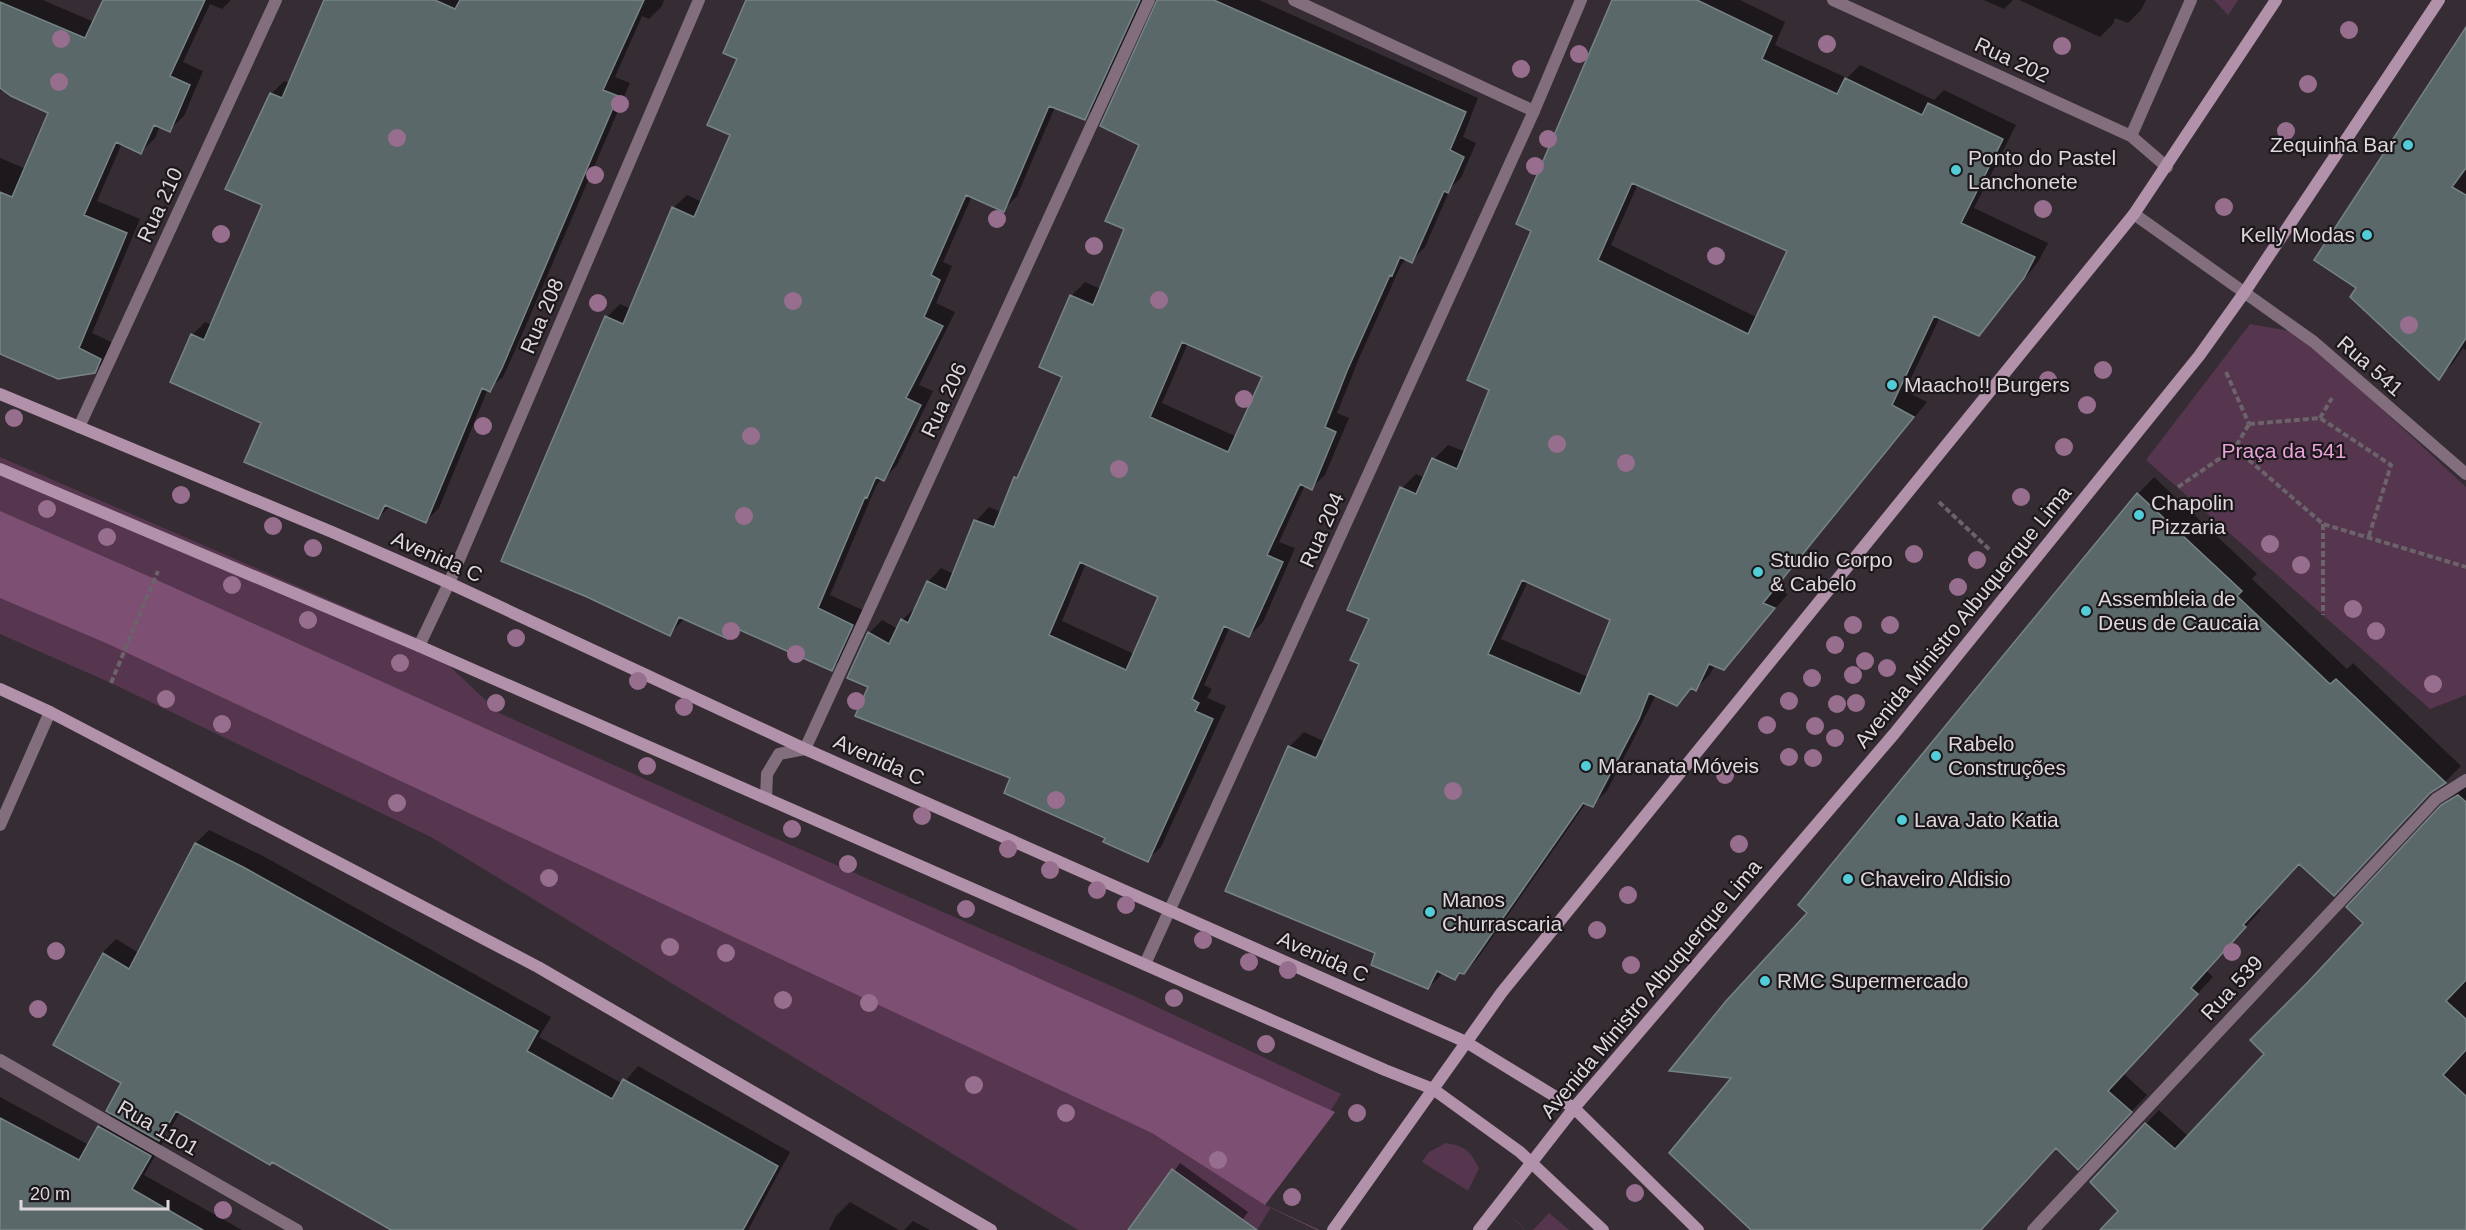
<svg xmlns="http://www.w3.org/2000/svg" width="2466" height="1230" font-family="Helvetica,sans-serif">
	<style>
		.green { fill: #55364e }
		.water { fill: #7d5073 }
		.pier { fill: #362d34 }
		.shadow { fill: #0007; fill-rule: evenodd }
		.building { fill: #5b6869; stroke: #768485; stroke-width: 1.5; fill-rule: evenodd }
		.lines { fill: none; stroke-linecap: round; stroke-linejoin: round }
		.path { stroke: #6b6369; stroke-width: 4; stroke-dasharray: 6 3; stroke-linecap: butt }
		.lane { stroke: #836e7e; stroke-width: 12 }
		.street { stroke: #836e7e; stroke-width: 12 }
		.secondary { stroke: #b291aa; stroke-width: 12 }
		.tree { fill: #986e8f }
		.poi-dot { fill: #52ccd6; stroke: #1b171a; stroke-width: 2 }
		.labels { text-anchor: middle; stroke-width: 4.5; stroke-linejoin: round; paint-order: stroke }
		.street-label { font-size: 21px; fill: #ded8dc; stroke: #1b171a }
		.poi-label { font-size: 21px; fill: #ded8dc; stroke: #1b171a; text-anchor: start }
		.park-label { font-size: 21px; fill: #e9a3d9; stroke: #1b171a }
	</style>
	<rect width="100%" height="100%" fill="#362d34"/>
	<path class="green" d="M2214,0H2238L2228,15Z
		M2250,324L2300,333L2466,487V695L2430,709L2146,460Z
		M0,457L422,640L499,713L768,835L1134,996L1341,1094L1257,1230H1078L431,837L111,683L0,634Z
		M1446,1143C1467,1147 1469,1150 1479,1168L1468,1191L1372,1230L1429,1152Z
		M1549,1213L1569,1230H1533Z"/>
	<path class="water" d="M0,511L148,576L1335,1112L1518,1222L1525,1230H1317L1265,1205L1152,1133L106,643L0,598Z"/>
	<path class="pier" d="M1335,1112L1422,1162L1518,1222L1525,1230H1319L1265,1205Z"/>
	<path class="shadow" d="M0,0H43L94,22L104,0H231L222,9L210,4L183,62L203,71L184,116L169,130L160,126L155,138L141,152L122,143L97,201L140,219L92,333L115,344L109,357L94,372L0,352V158L26,169L50,112L0,90Z
		M325,0H664L662,6L649,19L642,16L615,77L630,83L514,353L503,377L488,389L439,508L426,521L390,506L378,518L263,422L172,381L192,335L205,322L212,325L264,205L271,94L284,81L290,83Z
		M747,0H1146L1098,104L1085,118L1055,107L1017,196L1003,210L972,196L943,262L952,266L936,303L955,312L919,385L933,391L897,465L884,479L882,478L876,486L830,595L865,611L845,656L831,669L737,628L728,637L685,618L670,634L607,317L620,304L631,309L673,208L687,195L702,202L732,134Z
		M1158,0H1259L1478,98L1463,137L1476,143L1461,178L1451,187L1425,247L1411,261L1406,259L1401,265L1360,356L1337,413L1349,418L1325,475L1311,488L1305,485L1279,542L1295,548L1263,622L1249,636L1230,627L1204,685L1212,689L1207,698L1226,706L1161,847L1147,860L1107,837L870,687L869,633L882,620L898,629L902,620L916,607L928,582L941,568L954,574L976,521L989,507L1001,512L1015,478L1022,471L1063,376L1071,296L1085,282L1101,289L1126,228L1141,144ZM1188,343L1264,376L1237,437L1162,403ZM1086,563L1160,596L1134,654L1062,621Z
		M1613,0H1740L1785,22L1775,45L1847,78L1860,65L1934,100L1944,90L2016,125L1974,208L2048,243L2038,262L1993,319L1978,334L1940,317L1905,391L1927,402L1776,588L1788,594L1723,668L1715,665L1710,674L1696,689L1693,687L1677,704L1656,695L1607,791L1592,805L1586,803L1478,958L1464,973L1461,972L1455,978L1443,973L1428,988L1377,952L1289,747L1304,732L1325,742L1361,663L1402,488L1416,474L1425,478L1434,459L1448,445L1466,452L1491,389L1533,230ZM1638,184L1789,251L1758,318L1611,245ZM1528,581L1612,619L1588,677L1501,639Z
		M1984,0H2013L2004,9Z
		M2019,0H2146L2141,10L2128,23L2115,18L2113,24L2100,37Z
		M2466,52V350L2463,348L2453,363L2439,377L2358,288Z
		M2154,477L2257,574L2252,579L2347,669L2353,663L2461,766L2445,782L2432,790L2300,862L2258,907L2261,910L2206,970L2213,977L2124,1074L2147,1095L2094,1151L2057,1146L1974,1230H1753L1734,1077L1810,913L1801,905L2138,494Z
		M2466,786V1230H2102L2121,1211L2146,1124L2159,1110L2189,1137L2266,1054L2310,983L2365,923L2442,806Z
		M209,830L263,856L551,1017L539,1037L623,1084L638,1066L790,1152L748,1230H394L273,1160L180,1112L172,1126L159,1139L163,1142L144,1175L242,1230H0V1097L89,1145L99,1126L112,1113L123,1082L54,1043L102,953L116,939L139,953L196,843Z
		M1180,1163L1248,1212L1235,1230H1130Z
		M850,1202L899,1230H829L836,1216Z
		M913,1221L930,1230H904Z"/>
	<path class="building" d="M103,0H205L170,76L190,85L170,132L154,125L141,154L116,142L84,215L127,233L79,348L101,359L95,373L58,379L0,354V192L12,197L48,113L11,96L0,88V2L85,38Z
		M324,0H435L455,9L460,0H644L603,90L618,96L502,368L490,392L482,388L426,523L385,505L378,519L244,462L261,423L170,382L191,334L204,340L262,205L225,189L270,93L282,98Z
		M746,0H1140L1085,120L1049,106L1004,212L966,195L931,275L940,280L924,317L943,326L906,398L921,405L884,481L876,477L867,498L865,497L818,608L853,625L832,671L733,627L728,639L679,617L670,636L587,597L501,561L605,316L623,324L672,207L694,217L730,135L707,125L737,59L723,53Z
		M1157,0H1214L1466,112L1450,150L1464,157L1448,193L1444,191L1412,263L1400,257L1392,276L1390,275L1347,371L1325,427L1336,432L1312,490L1300,484L1267,555L1283,562L1249,637L1224,626L1192,699L1199,703L1195,711L1213,719L1148,862L1103,842L1105,838L1004,793L1010,778L855,716L868,687L847,678L868,632L889,644L901,619L908,623L927,581L946,590L974,520L994,527L1014,477L1017,478L1062,377L1039,367L1070,295L1093,305L1124,229L1105,221L1139,145L1100,126ZM1182,342L1262,377L1228,452L1150,417ZM1080,562L1158,597L1126,670L1049,635Z
		M1612,0H1697L1772,36L1762,59L1837,94L1845,78L1922,115L1928,103L2003,139L1961,223L2035,257L2024,278L1979,336L1934,316L1892,405L1914,417L1763,603L1775,608L1724,670L1709,664L1696,691L1691,688L1677,706L1649,693L1639,719L1593,807L1583,803L1464,974L1459,973L1455,980L1437,971L1428,989L1371,965L1375,953L1225,891L1288,746L1316,758L1359,664L1350,660L1369,619L1347,610L1400,487L1416,494L1432,458L1457,469L1489,390L1467,380L1531,231L1516,224ZM1632,183L1787,251L1748,334L1598,260ZM1522,580L1610,620L1580,694L1488,654Z
		M2466,27V168L2452,187L2466,195V338L2439,380L2350,297L2356,288L2314,260Z
		M2137,493L2242,591L2237,596L2330,684L2336,679L2446,783L2430,793L2334,896L2299,864L2243,925L2246,927L2191,988L2198,994L2108,1091L2132,1112L2078,1170L2056,1148L1981,1230H1751L1669,1153L1731,1078L1669,1071L1726,1001L1807,913L1798,905Z
		M2458,795L2466,802V980L2446,1001L2466,1019V1050L2443,1075L2466,1096V1230H2100L2118,1211L2090,1182L2145,1123L2175,1149L2264,1054L2250,1040L2307,983L2363,923L2346,907L2441,805Z
		M195,843L243,867L538,1031L527,1051L612,1099L623,1079L778,1166L743,1230H391L272,1162L270,1165L176,1111L159,1141L106,1111L121,1083L53,1045L103,953L129,969Z
		M0,1118L79,1160L98,1126L151,1156L132,1189L203,1230H0Z
		M1172,1169L1257,1230H1128Z"/>
	<g class="lines">
		<path class="path" d="M2226,372L2249,424
			M2320,418L2332,398
			M2249,424L2320,418L2391,465L2368,539
			M2235,448L2323,524L2466,567
			M2178,487L2235,448L2249,424
			M1939,502L1990,550
			M2323,524V615
			M111,683L158,571"/>
		<path class="lane" d="M1534,111L1581,0"/>
		<path class="street" d="M1833,0L2131,136L2167,167
			M2131,136L2191,0
			M2134,214L2314,342L2466,474
			M79,427L276,0
			M419,646L449,583L699,0
			M766,798L767,774L779,754L805,749L1149,0
			M0,825L50,712
			M1145,964L1534,111L1294,0
			M0,1060L297,1230
			M2033,1230L2436,799L2466,780"/>
		<path class="secondary" d="M0,394L332,532L449,583L805,749L1466,1042L1574,1108L1698,1230
			M0,469L419,646L1385,1070L1433,1089L1520,1152L1603,1230
			M0,689L50,712L538,967L991,1230
			M1333,1230L1502,992L2134,214L2276,0
			M1479,1230L1574,1108L1894,734L2199,356L2244,293L2439,0"/>
	</g>
	<g class="tree">
		<circle cx="2349" cy="30" r="9"/>
		<circle cx="61" cy="39" r="9"/>
		<circle cx="1827" cy="44" r="9"/>
		<circle cx="2062" cy="46" r="9"/>
		<circle cx="1579" cy="54" r="9"/>
		<circle cx="1521" cy="69" r="9"/>
		<circle cx="59" cy="82" r="9"/>
		<circle cx="2308" cy="84" r="9"/>
		<circle cx="620" cy="104" r="9"/>
		<circle cx="2286" cy="131" r="9"/>
		<circle cx="397" cy="138" r="9"/>
		<circle cx="1548" cy="139" r="9"/>
		<circle cx="1535" cy="166" r="9"/>
		<circle cx="595" cy="175" r="9"/>
		<circle cx="2224" cy="207" r="9"/>
		<circle cx="2043" cy="209" r="9"/>
		<circle cx="997" cy="219" r="9"/>
		<circle cx="221" cy="234" r="9"/>
		<circle cx="1094" cy="246" r="9"/>
		<circle cx="1716" cy="256" r="9"/>
		<circle cx="1159" cy="300" r="9"/>
		<circle cx="793" cy="301" r="9"/>
		<circle cx="598" cy="303" r="9"/>
		<circle cx="2409" cy="325" r="9"/>
		<circle cx="2103" cy="370" r="9"/>
		<circle cx="2048" cy="380" r="9"/>
		<circle cx="1244" cy="399" r="9"/>
		<circle cx="2087" cy="405" r="9"/>
		<circle cx="14" cy="418" r="9"/>
		<circle cx="483" cy="426" r="9"/>
		<circle cx="751" cy="436" r="9"/>
		<circle cx="1557" cy="444" r="9"/>
		<circle cx="2064" cy="447" r="9"/>
		<circle cx="1626" cy="463" r="9"/>
		<circle cx="1119" cy="469" r="9"/>
		<circle cx="181" cy="495" r="9"/>
		<circle cx="2021" cy="497" r="9"/>
		<circle cx="47" cy="509" r="9"/>
		<circle cx="744" cy="516" r="9"/>
		<circle cx="273" cy="526" r="9"/>
		<circle cx="107" cy="537" r="9"/>
		<circle cx="2270" cy="544" r="9"/>
		<circle cx="313" cy="548" r="9"/>
		<circle cx="1914" cy="554" r="9"/>
		<circle cx="1977" cy="560" r="9"/>
		<circle cx="2301" cy="565" r="9"/>
		<circle cx="232" cy="585" r="9"/>
		<circle cx="1958" cy="587" r="9"/>
		<circle cx="2353" cy="609" r="9"/>
		<circle cx="308" cy="620" r="9"/>
		<circle cx="1853" cy="625" r="9"/>
		<circle cx="1890" cy="625" r="9"/>
		<circle cx="731" cy="631" r="9"/>
		<circle cx="2376" cy="631" r="9"/>
		<circle cx="516" cy="638" r="9"/>
		<circle cx="1835" cy="645" r="9"/>
		<circle cx="796" cy="654" r="9"/>
		<circle cx="1865" cy="661" r="9"/>
		<circle cx="400" cy="663" r="9"/>
		<circle cx="1887" cy="668" r="9"/>
		<circle cx="1853" cy="675" r="9"/>
		<circle cx="1812" cy="678" r="9"/>
		<circle cx="638" cy="681" r="9"/>
		<circle cx="2433" cy="684" r="9"/>
		<circle cx="166" cy="699" r="9"/>
		<circle cx="856" cy="701" r="9"/>
		<circle cx="1789" cy="701" r="9"/>
		<circle cx="496" cy="703" r="9"/>
		<circle cx="1856" cy="703" r="9"/>
		<circle cx="1837" cy="704" r="9"/>
		<circle cx="684" cy="707" r="9"/>
		<circle cx="222" cy="724" r="9"/>
		<circle cx="1767" cy="725" r="9"/>
		<circle cx="1815" cy="726" r="9"/>
		<circle cx="1835" cy="738" r="9"/>
		<circle cx="1789" cy="757" r="9"/>
		<circle cx="1813" cy="758" r="9"/>
		<circle cx="647" cy="766" r="9"/>
		<circle cx="1725" cy="775" r="9"/>
		<circle cx="1453" cy="791" r="9"/>
		<circle cx="1056" cy="800" r="9"/>
		<circle cx="397" cy="803" r="9"/>
		<circle cx="922" cy="816" r="9"/>
		<circle cx="792" cy="829" r="9"/>
		<circle cx="1739" cy="844" r="9"/>
		<circle cx="1008" cy="849" r="9"/>
		<circle cx="848" cy="864" r="9"/>
		<circle cx="1050" cy="870" r="9"/>
		<circle cx="549" cy="878" r="9"/>
		<circle cx="1097" cy="890" r="9"/>
		<circle cx="1628" cy="895" r="9"/>
		<circle cx="1126" cy="905" r="9"/>
		<circle cx="966" cy="909" r="9"/>
		<circle cx="1597" cy="930" r="9"/>
		<circle cx="1203" cy="940" r="9"/>
		<circle cx="670" cy="947" r="9"/>
		<circle cx="56" cy="951" r="9"/>
		<circle cx="2232" cy="952" r="9"/>
		<circle cx="726" cy="953" r="9"/>
		<circle cx="1249" cy="962" r="9"/>
		<circle cx="1631" cy="965" r="9"/>
		<circle cx="1288" cy="970" r="9"/>
		<circle cx="1174" cy="998" r="9"/>
		<circle cx="783" cy="1000" r="9"/>
		<circle cx="869" cy="1003" r="9"/>
		<circle cx="38" cy="1009" r="9"/>
		<circle cx="1266" cy="1044" r="9"/>
		<circle cx="974" cy="1085" r="9"/>
		<circle cx="1066" cy="1113" r="9"/>
		<circle cx="1357" cy="1113" r="9"/>
		<circle cx="1218" cy="1160" r="9"/>
		<circle cx="1635" cy="1193" r="9"/>
		<circle cx="1292" cy="1197" r="9"/>
		<circle cx="223" cy="1210" r="9"/>
	</g>
	<g class="poi-dot">
		<circle cx="2408" cy="145" r="6"/>
		<circle cx="1956" cy="170" r="6"/>
		<circle cx="2367" cy="235" r="6"/>
		<circle cx="1892" cy="385" r="6"/>
		<circle cx="2139" cy="515" r="6"/>
		<circle cx="1758" cy="572" r="6"/>
		<circle cx="2086" cy="611" r="6"/>
		<circle cx="1936" cy="756" r="6"/>
		<circle cx="1586" cy="766" r="6"/>
		<circle cx="1902" cy="820" r="6"/>
		<circle cx="1848" cy="879" r="6"/>
		<circle cx="1430" cy="912" r="6"/>
		<circle cx="1765" cy="981" r="6"/>
	</g>
	<g class="labels">
		<g class="street-label">
			<text transform="translate(2012 60) rotate(25)" y="7">Rua 202</text>
			<text transform="translate(160 205) rotate(-65)" y="7">Rua 210</text>
			<text transform="translate(542 316) rotate(-67)" y="7">Rua 208</text>
			<text transform="translate(2370 366) rotate(41)" y="7">Rua 541</text>
			<text transform="translate(944 400) rotate(-65)" y="7">Rua 206</text>
			<text transform="translate(1322 530) rotate(-66)" y="7">Rua 204</text>
			<text transform="translate(437 557) rotate(24)" y="7">Avenida C</text>
			<text transform="translate(1963 617) rotate(-51)" y="7">Avenida Ministro Albuquerque Lima</text>
			<text transform="translate(879 760) rotate(24)" y="7">Avenida C</text>
			<text transform="translate(1323 957) rotate(24)" y="7">Avenida C</text>
			<text transform="translate(2232 988) rotate(-47)" y="7">Rua 539</text>
			<text transform="translate(1651 989) rotate(-50)" y="7">Avenida Ministro Albuquerque Lima</text>
			<text transform="translate(158 1128) rotate(30)" y="7">Rua 1101</text>
		</g>
		<g class="poi-label">
			<text x="2396" y="152" text-anchor="end">Zequinha Bar</text>
			<text x="1968" y="165">Ponto do Pastel<tspan x="1968" dy="24">Lanchonete</tspan></text>
			<text x="2355" y="242" text-anchor="end">Kelly Modas</text>
			<text x="1904" y="392">Maacho!! Burgers</text>
			<text x="2151" y="510">Chapolin<tspan x="2151" dy="24">Pizzaria</tspan></text>
			<text x="1770" y="567">Studio Corpo<tspan x="1770" dy="24">&amp; Cabelo</tspan></text>
			<text x="2098" y="606">Assembleia de<tspan x="2098" dy="24">Deus de Caucaia</tspan></text>
			<text x="1948" y="751">Rabelo<tspan x="1948" dy="24">Construções</tspan></text>
			<text x="1598" y="773">Maranata Móveis</text>
			<text x="1914" y="827">Lava Jato Katia</text>
			<text x="1860" y="886">Chaveiro Aldisio</text>
			<text x="1442" y="907">Manos<tspan x="1442" dy="24">Churrascaria</tspan></text>
			<text x="1777" y="988">RMC Supermercado</text>
		</g>
		<g class="park-label">
			<text x="2284" y="458">Praça da 541</text>
		</g>
	</g>
	<path d="M21 1200v9h147v-9" fill="none" stroke="#ded8dc" stroke-width="3"/>
	<text x="30" y="1200" font-size="18" fill="#ded8dc" stroke="#1b171a" stroke-width="4.5" paint-order="stroke">20 m</text>
</svg>
